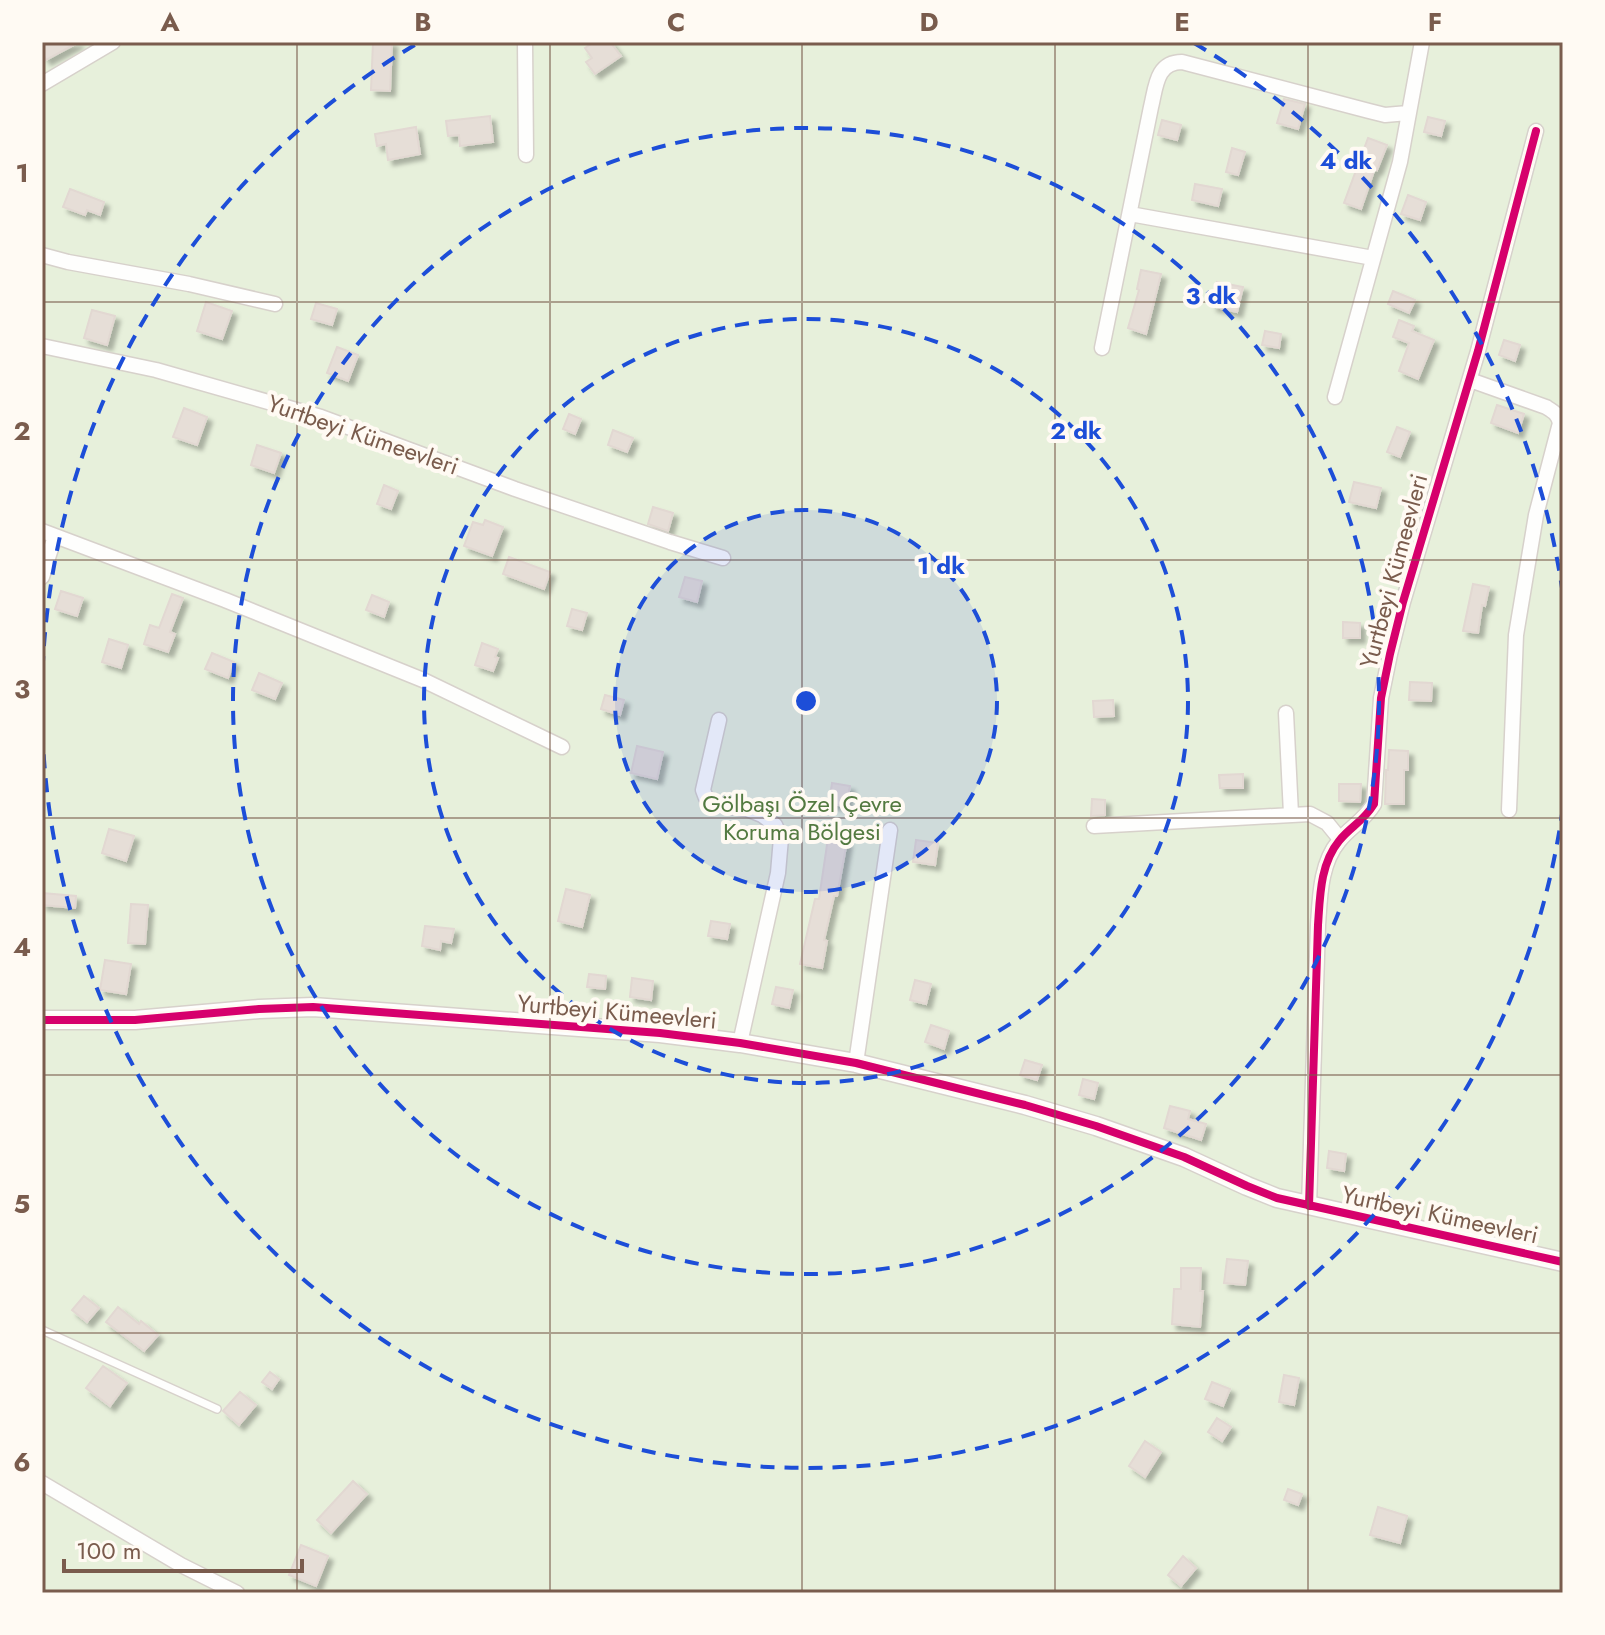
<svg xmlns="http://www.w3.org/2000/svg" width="1605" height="1635" font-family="Jost,sans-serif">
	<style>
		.green { fill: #e7f0db }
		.building { fill: #e6ded7; stroke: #e2d8d2; stroke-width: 2; filter: url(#shadow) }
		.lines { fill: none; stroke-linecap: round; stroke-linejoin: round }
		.service-casing { stroke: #d7d1cb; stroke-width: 10 }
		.minor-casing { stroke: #d7d1cb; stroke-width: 17 }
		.tertiary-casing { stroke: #d7d1cb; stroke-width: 21 }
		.service { stroke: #fefefd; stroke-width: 7 }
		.minor { stroke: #fefefd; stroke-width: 14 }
		.tertiary { stroke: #fefefd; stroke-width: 18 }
		.cycleway-casing { stroke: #fffaf3; stroke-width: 13 }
		.cycleway { stroke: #d6006c; stroke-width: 8 }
		.grid { fill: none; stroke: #7a5c4d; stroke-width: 2; stroke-opacity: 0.55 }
		.ring { fill: none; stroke: #1d4ed8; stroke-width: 4; stroke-dasharray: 14 10 }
		.labels { text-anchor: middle; stroke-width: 8; stroke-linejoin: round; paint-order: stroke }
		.street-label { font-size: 24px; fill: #7a5c4d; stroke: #fffaf3 }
		.park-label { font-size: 24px; fill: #537a41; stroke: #fffaf3 }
		.centre { fill: #1d4ed8; stroke: #fffaf3; stroke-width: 4 }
		.ring-label { font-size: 24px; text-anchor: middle; font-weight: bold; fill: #1d4ed8; stroke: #fffaf3; stroke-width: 8; stroke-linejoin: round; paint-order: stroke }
		.neatline { fill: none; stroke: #7a5c4d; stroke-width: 3 }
		.grid-label { font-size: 26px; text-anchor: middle; font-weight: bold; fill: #7a5c4d }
	</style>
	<defs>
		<filter id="shadow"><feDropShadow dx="5" dy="5" stdDeviation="2" flood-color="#0004"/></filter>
	</defs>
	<rect width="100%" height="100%" fill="#f9f5f0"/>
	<path class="green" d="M42,42H1563V1593H42Z"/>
	<path class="building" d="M42,42H79L46,60L42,53Z
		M373,42H392L390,91L371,90Z
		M594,42H610L621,56L595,74L586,62L592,58L585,48Z
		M1284,99L1305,104L1298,129L1277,123Z
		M490,116L493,142L460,146L459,135L448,136L446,121Z
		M1428,117L1445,121L1441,136L1424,132Z
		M1162,120L1181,125L1177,140L1158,135Z
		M416,127L420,154L388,160L386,144L377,146L375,134Z
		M1368,138L1387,145L1377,170L1375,168L1361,209L1344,203Z
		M1232,148L1245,152L1238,175L1226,172Z
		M1195,184L1222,189L1218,206L1192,200Z
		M70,189L104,202L100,215L87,210L85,215L63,207Z
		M1408,195L1426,202L1420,220L1401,214Z
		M1141,270L1161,274L1146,334L1128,328L1139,290L1137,289Z
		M1217,282L1243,287L1237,312L1212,306Z
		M1393,291L1415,300L1409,313L1388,304Z
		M206,302L232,311L222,339L197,331Z
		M316,303L337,309L332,325L311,319Z
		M92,310L115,316L107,345L84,338Z
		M1399,320L1414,326L1412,331L1434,340L1418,379L1399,371L1409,343L1393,337Z
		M1265,331L1281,334L1279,348L1262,345Z
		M1504,340L1520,345L1515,361L1499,355Z
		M337,347L358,355L348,381L327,373Z
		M1497,405L1524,414L1518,433L1491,423Z
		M184,408L207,417L197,445L173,437Z
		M569,414L581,419L575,434L563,429Z
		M1397,427L1410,432L1400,457L1387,452Z
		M613,430L633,438L627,452L608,445Z
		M257,445L281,453L274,473L251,465Z
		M1354,482L1381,488L1376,508L1349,502Z
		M384,485L398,491L391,509L377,504Z
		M653,507L673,513L668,531L648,524Z
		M485,520L503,527L492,556L464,546L473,522L483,525Z
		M509,557L550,572L544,589L503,574Z
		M685,577L702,581L697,602L679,597Z
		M1473,584L1489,587L1485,606L1482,605L1478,633L1463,631Z
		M61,591L83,598L77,616L55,609Z
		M172,594L183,598L170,632L175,634L168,652L144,644L150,625L159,628Z
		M372,595L389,602L384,617L366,610Z
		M572,609L587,613L582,630L567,626Z
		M1343,622L1360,623V638H1343Z
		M109,639L128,645L121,668L102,662Z
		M482,643L498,649L495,657L498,658L493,671L475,665Z
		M212,653L234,662L228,678L205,669Z
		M259,673L282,683L275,699L252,690Z
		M1410,682L1432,683L1431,701L1409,700Z
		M605,695L624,700L620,715L601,709Z
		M1113,700L1114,716L1094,717L1093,701Z
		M637,746L663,752L657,779L631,773Z
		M1389,750L1408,751V770H1404V804H1385L1386,770H1388Z
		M1243,774V788H1220L1219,775Z
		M832,783L850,786L846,806L829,804Z
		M1339,784H1361L1360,802L1339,801Z
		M1092,799L1105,800V815L1091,816Z
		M109,829L134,836L126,861L102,853Z
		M828,838L847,841L837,896H834L824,940L827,941L822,968L800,964L815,899H819Z
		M916,840L938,843L935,865L913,862Z
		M566,889L590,895L582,927L558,921Z
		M42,893L76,896L75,908L42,905Z
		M131,904L148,905L145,944L128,943Z
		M711,921L730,924L727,939L708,936Z
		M425,926L454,929L451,943L441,941L440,950L422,946Z
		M105,960L131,964L126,994L100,990Z
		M589,974L606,976L605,989L587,987Z
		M632,978L653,981L651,1000L630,997Z
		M915,980L931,984L926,1004L910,1000Z
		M776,987L793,990L789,1008L772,1004Z
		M931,1025L949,1031L944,1049L925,1042Z
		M1025,1060L1042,1065L1037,1080L1020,1075Z
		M1083,1079L1098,1083L1094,1099L1079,1095Z
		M1170,1106L1190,1111L1188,1119L1206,1124L1201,1140L1164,1128Z
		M1329,1151L1346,1154L1344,1171L1327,1168Z
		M1227,1259L1248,1261L1245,1285L1224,1283Z
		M1181,1268H1201L1200,1291H1203L1200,1327L1172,1324L1174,1289H1181Z
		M84,1296L99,1308L87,1322L72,1310Z
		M118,1307L139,1324L141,1321L158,1335L144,1351L106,1322Z
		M103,1366L127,1383L110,1406L86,1388Z
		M270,1372L279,1379L272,1389L262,1382Z
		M1284,1375L1299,1378L1294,1405L1279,1402Z
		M1212,1382L1230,1389L1223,1406L1205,1399Z
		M240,1392L256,1405L239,1425L223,1411Z
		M1217,1418L1231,1427L1222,1441L1208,1432Z
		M1145,1441L1161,1452L1145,1477L1129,1466Z
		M353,1481L367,1494L331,1533L317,1520Z
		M1288,1489L1302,1494L1298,1505L1284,1500Z
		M1378,1507L1407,1516L1400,1543L1370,1535Z
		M301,1545L328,1556L316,1586L289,1575Z
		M1183,1556L1196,1568L1181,1586L1168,1575Z"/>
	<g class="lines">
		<defs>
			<path id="service" d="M42,1330L217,1409"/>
			<path id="minor" d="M525,42L526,155
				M42,84L113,42
				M1130,214L1373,258
				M42,255L68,262L189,284L275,304
				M42,346L156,370L321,417L515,489L670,542L723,558
				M1102,348L1151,107C1156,87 1156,62 1182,62L1369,111L1385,115L1408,113
				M1470,380L1546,407C1554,412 1558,414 1560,423L1536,515L1516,635L1509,810
				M1335,397L1400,162L1422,42
				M42,531L225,600L423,680L562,747
				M42,577L55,536
				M1286,713L1291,814
				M719,720L703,790L706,798L724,806L747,809L762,815L775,825L781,838L778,873L740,1043
				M1094,826L1310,814L1327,823L1340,839
				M856,1063L890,830
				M1309,1206L1318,925C1320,897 1320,864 1339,841C1351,826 1363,822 1374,804L1381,698L1390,654L1403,602L1478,351L1536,131
				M42,1483L181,1565L237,1593"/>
			<path id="tertiary" d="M42,1020H135L259,1009L313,1007L660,1033L740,1043L856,1063L1025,1105L1096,1126L1184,1157L1247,1186L1277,1198L1563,1262"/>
		</defs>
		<use href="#service" class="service-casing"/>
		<use href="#minor" class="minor-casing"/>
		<use href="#tertiary" class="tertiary-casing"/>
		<use href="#service" class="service"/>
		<use href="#minor" class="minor"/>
		<use href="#tertiary" class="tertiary"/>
		<defs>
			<path id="cycleway" d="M42,1020H135L259,1009L313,1007L660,1033L740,1043L856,1063L1025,1105L1096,1126L1184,1157L1247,1186L1277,1198L1563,1262
				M1309,1206L1318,925C1320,897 1320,864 1339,841C1351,826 1363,822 1374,804L1381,698L1390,654L1403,602L1478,351L1536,131"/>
		</defs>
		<use href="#cycleway" class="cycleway-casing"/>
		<use href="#cycleway" class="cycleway"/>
	</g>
	<path class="grid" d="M297,42V1593M550,42V1593M802,42V1593M1055,42V1593M1308,42V1593M42,302H1563M42,560H1563M42,818H1563M42,1075H1563M42,1333H1563"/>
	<circle cx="806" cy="701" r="191" fill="#1d4ed8" fill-opacity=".12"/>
	<g class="ring">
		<circle cx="806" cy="701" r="191"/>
		<circle cx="806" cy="701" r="382"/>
		<circle cx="806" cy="701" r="573"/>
		<path d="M1563 807A764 764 0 0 1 42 708M42 694A764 764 0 0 1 418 43M1194 43A764 764 0 0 1 1563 595"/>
	</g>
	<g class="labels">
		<g class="street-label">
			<text transform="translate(363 435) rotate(19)" y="8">Yurtbeyi Kümeevleri</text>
			<text transform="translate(1394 571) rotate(-75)" y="8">Yurtbeyi Kümeevleri</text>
			<text transform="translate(617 1012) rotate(5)" y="8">Yurtbeyi Kümeevleri</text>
			<text transform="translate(1440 1215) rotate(12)" y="8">Yurtbeyi Kümeevleri</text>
		</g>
		<g class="park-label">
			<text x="802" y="812">Gölbaşı Özel Çevre<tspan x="802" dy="28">Koruma Bölgesi</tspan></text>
		</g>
	</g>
	<circle cx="806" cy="701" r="12" class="centre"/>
	<g class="ring-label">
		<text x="1346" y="169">4 dk</text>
		<text x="1211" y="304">3 dk</text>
		<text x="1076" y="439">2 dk</text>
		<text x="941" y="574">1 dk</text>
	</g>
	<rect width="1605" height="1635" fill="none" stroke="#fffaf3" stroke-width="88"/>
	<path d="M64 1559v12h238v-12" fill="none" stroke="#7a5c4d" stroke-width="4"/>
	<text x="76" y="1559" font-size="24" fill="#7a5c4d" stroke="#fffaf3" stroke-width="6" paint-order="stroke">100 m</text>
	<rect x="44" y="44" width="1517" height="1547" class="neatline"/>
	<g class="grid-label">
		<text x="170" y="31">A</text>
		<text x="423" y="31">B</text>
		<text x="676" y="31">C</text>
		<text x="929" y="31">D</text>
		<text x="1182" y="31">E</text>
		<text x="1435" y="31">F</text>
		<text x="22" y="182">1</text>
		<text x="22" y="440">2</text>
		<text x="22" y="698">3</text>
		<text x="22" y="956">4</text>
		<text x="22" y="1213">5</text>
		<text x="22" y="1471">6</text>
	</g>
</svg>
